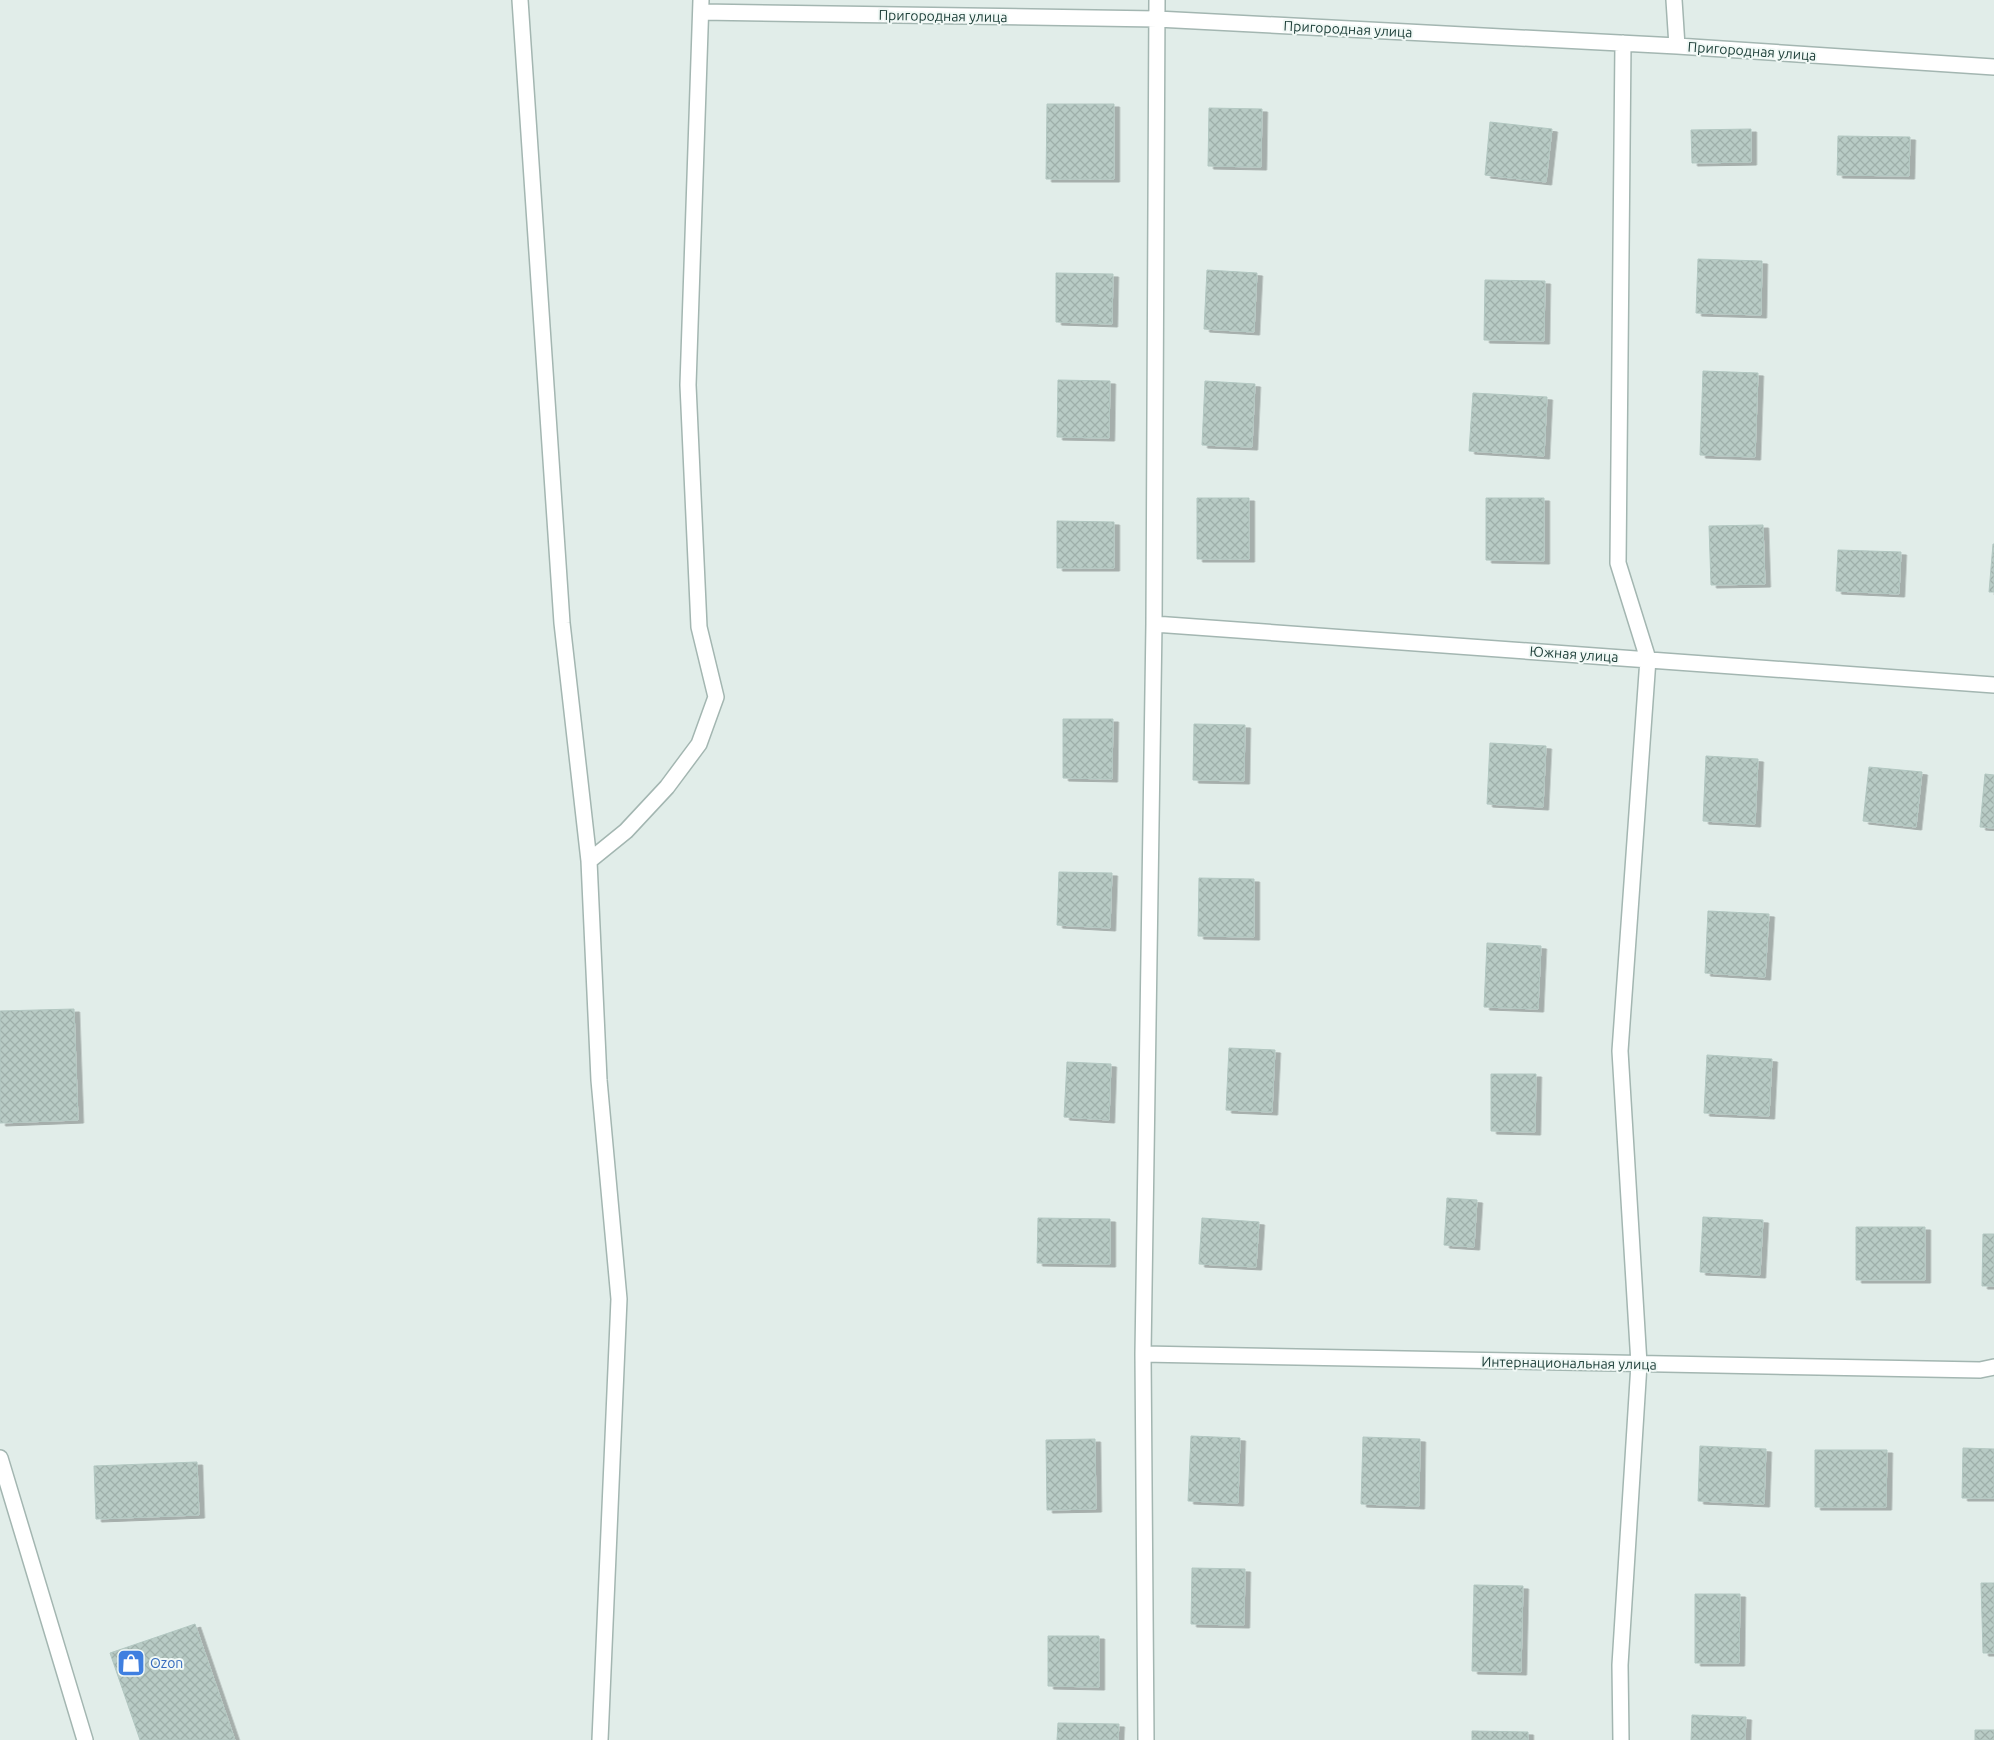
<svg xmlns="http://www.w3.org/2000/svg" width="1994" height="1740" font-family="Ubuntu,sans-serif">
	<style>
		.building { fill: url(#building-cross-hatch); stroke: #b2c7c1; filter: url(#shadow) }
		.lines { fill: none; stroke-linecap: round; stroke-linejoin: round }
		.minor-casing { stroke: #a3b6b1; stroke-width: 18 }
		.minor { stroke: #fff; stroke-width: 15 }
		.labels { text-anchor: middle; stroke-width: 4; stroke-linejoin: round; paint-order: stroke }
		.street-label { font-size: 14px; fill: #1f403a; stroke: #f1f9f6 }
		.shop-label { font-size: 14px; fill: #366cbe; stroke: #f1f9f6; text-anchor: start }
	</style>
	<defs>
		<pattern id="building-cross-hatch" width="8" height="8" patternUnits="userSpaceOnUse" patternTransform="scale(1.25)"><rect width="8" height="8" fill="#b8cbc5"/><path d="M0 0l8 8M0 8l8-8" fill="none" stroke="#9eafaa"/></pattern>
		<filter id="shadow"><feDropShadow dx="5.5" dy="3" stdDeviation="0" flood-color="#0004"/></filter>
	</defs>
	<rect width="100%" height="100%" fill="#e1ede9"/>
	<path class="building" d="M1047,104H1114V179H1046Z
		M1209,108L1262,109L1261,167L1208,166Z
		M1490,122L1552,129L1546,182L1485,175Z
		M1751,129V162L1692,163L1691,130Z
		M1838,136L1910,137L1909,176L1837,175Z
		M1698,259L1762,261L1761,315L1696,313Z
		M1207,270L1257,273L1254,332L1204,329Z
		M1056,273L1113,274L1112,324L1056,322Z
		M1485,280L1545,281L1544,341L1484,340Z
		M1703,371L1758,373L1755,457L1700,455Z
		M1058,380L1110,381L1109,438L1057,437Z
		M1205,381L1255,384L1252,447L1202,445Z
		M1473,393L1547,397L1544,456L1469,451Z
		M1197,498H1249V559H1197Z
		M1486,498H1544V561L1486,560Z
		M1057,521L1114,522V568H1057Z
		M1763,525L1765,584L1711,585L1709,526Z
		M1993,544H1994V592H1989Z
		M1838,550L1901,552L1899,594L1836,591Z
		M1063,719H1113L1112,779L1063,778Z
		M1194,724L1245,725L1244,781L1193,780Z
		M1490,743L1546,746L1543,807L1487,804Z
		M1706,756L1758,759L1755,824L1703,821Z
		M1869,767L1922,772L1916,827L1863,821Z
		M1985,774L1994,775V828L1980,827Z
		M1059,872L1112,873L1110,928L1057,925Z
		M1199,878L1254,879V937L1198,936Z
		M1708,911L1769,914L1765,977L1705,973Z
		M1487,943L1541,946L1538,1009L1484,1007Z
		M74,1009L78,1120L0,1123V1011Z
		M1229,1048L1275,1050L1272,1112L1226,1110Z
		M1707,1055L1772,1059L1769,1116L1704,1113Z
		M1067,1062L1111,1064L1109,1120L1064,1117Z
		M1491,1074H1536L1535,1132L1491,1131Z
		M1447,1198L1477,1200L1474,1247L1444,1245Z
		M1703,1217L1763,1220L1760,1275L1700,1272Z
		M1038,1218L1110,1219V1264L1037,1263Z
		M1202,1218L1259,1222L1256,1267L1199,1264Z
		M1856,1227H1925V1280H1856Z
		M1983,1234H1994V1286H1982Z
		M1191,1436L1240,1438L1238,1503L1188,1501Z
		M1363,1437L1420,1439L1419,1506L1361,1504Z
		M1095,1439L1096,1509L1047,1510L1046,1440Z
		M1700,1446L1766,1449L1764,1504L1698,1501Z
		M1963,1448L1994,1449V1498H1962Z
		M1815,1450H1887L1886,1507H1815Z
		M197,1462L199,1515L96,1519L94,1466Z
		M1192,1568L1245,1569L1244,1625L1191,1624Z
		M1981,1583H1994V1653H1983Z
		M1474,1585L1523,1586L1521,1672L1472,1671Z
		M1695,1594H1740L1739,1663H1695Z
		M195,1624L235,1740H140L110,1653Z
		M1048,1636H1099V1687L1048,1686Z
		M1692,1715L1746,1717L1745,1740H1691Z
		M1058,1723L1119,1724L1118,1740H1057Z
		M1975,1730H1994V1740H1975Z
		M1472,1731L1528,1732V1740H1472Z"/>
	<g class="lines">
		<defs>
			<path id="minor" d="M520,0L562,623L589,861
				M1674,0L1677,46
				M701,12L1157,19L1677,46L1994,67
				M1154,624L1994,685
				M1143,1354L1980,1370L1994,1367
				M0,1458L85,1740
				M600,1740L619,1299L599,1080L589,861L626,831L667,787L699,744L716,697L699,627L688,385L701,0
				M1146,1740L1143,1354L1154,624L1157,0
				M1621,1740L1620,1665L1639,1364L1620,1051L1648,659L1618,563L1623,43"/>
		</defs>
		<use href="#minor" class="minor-casing"/>
		<use href="#minor" class="minor"/>
	</g>
	<defs>
		<symbol id="shop-square" viewBox="-11 -11 22 22"><rect x="-9" y="-9" width="18" height="18" rx="4" fill="#3f7fe0" stroke="#f1f9f6"/><path d="M-5-2.5h2.3a2.7 3.5 0 0 1 5.4 0H5L5.5 6h-11ZM-1.5-2.5h3a1.5 2.3 0 0 0-3 0Z" fill="#fff"/></symbol>
	</defs>
	<g fill-rule="evenodd">
		<use href="#shop-square" x="115" y="1647" width="32" height="32"/>
	</g>
	<g class="labels">
		<g class="street-label">
			<text transform="translate(943 16) rotate(1)" y="5">Пригородная улица</text>
			<text transform="translate(1348 29) rotate(3)" y="5">Пригородная улица</text>
			<text transform="translate(1752 51) rotate(4)" y="5">Пригородная улица</text>
			<text transform="translate(1574 654) rotate(4)" y="5">Южная улица</text>
			<text transform="translate(1569 1363) rotate(1)" y="5">Интернациональная улица</text>
		</g>
		<g class="shop-label">
			<text x="150" y="1668">Ozon</text>
		</g>
	</g>
</svg>
